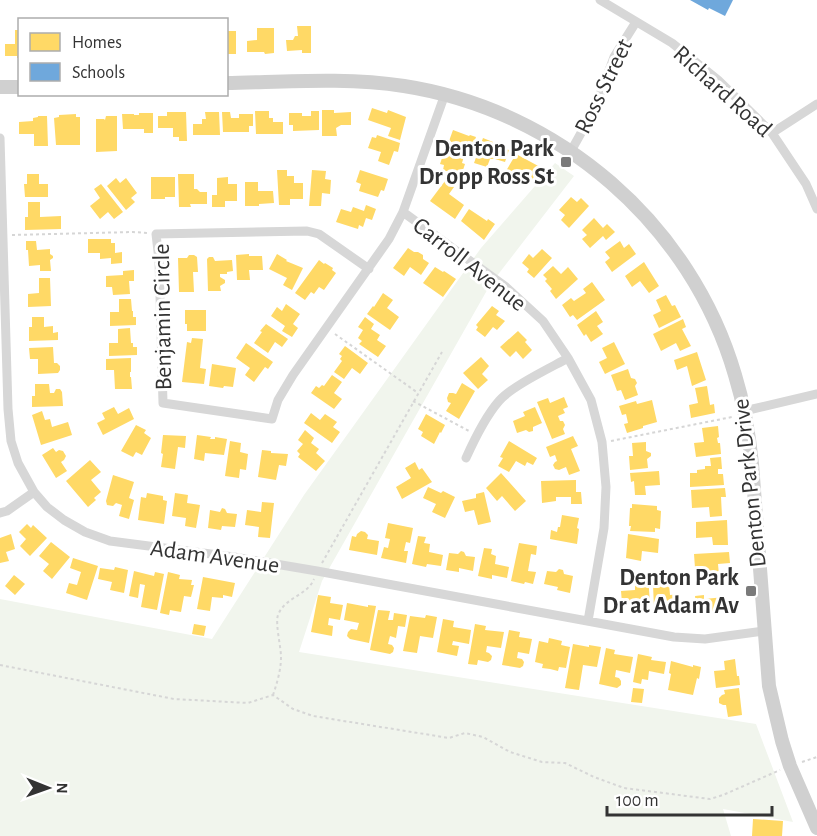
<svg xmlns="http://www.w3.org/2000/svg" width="817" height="836" font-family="'Alegreya Sans',sans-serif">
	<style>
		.green { fill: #f1f5ed }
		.homes { fill: #ffd966 }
		.schools { fill: #6fa8dc }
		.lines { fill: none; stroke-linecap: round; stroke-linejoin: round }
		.path { stroke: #d6d6d6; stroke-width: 2; stroke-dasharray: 3 3; stroke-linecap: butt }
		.street { stroke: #d7d7d7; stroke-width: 9 }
		.secondary { stroke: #d0d0d0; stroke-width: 14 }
		.poi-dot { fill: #7a7a7a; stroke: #fff; stroke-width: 2 }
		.labels { text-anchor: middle; stroke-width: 6; stroke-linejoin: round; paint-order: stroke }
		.street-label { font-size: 24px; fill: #333; stroke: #fff }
		.poi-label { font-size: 24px; font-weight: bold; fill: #333; stroke: #fff; text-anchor: end }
	</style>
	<rect width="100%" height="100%" fill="#fff"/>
	<path class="green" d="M555,163L574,176L490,285L322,581L299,652L756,724L793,822L723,809L731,836H0V599L212,639L304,495L481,248Z"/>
	<path class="homes" d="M297,26H311V53H302V50L287,51L286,40H293L295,36H298Z
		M257,28H274V53L265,54L264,52H247V41L257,40Z
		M15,30H20V58H17V56H5V44H15Z
		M226,31H236V54H226Z
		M372,108L387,113L388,110L406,117L400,140L388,136L391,128L368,120Z
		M322,110H334V113L351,112V125H341L336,128L337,136H322Z
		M255,111H269V118H273V122H283V134H256Z
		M311,111H319V130L293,131V125H289V113H302V116H311Z
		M167,112H186L187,141H179V137H173V128H158V116H167Z
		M205,112H219L220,135H193V124H202V119H206Z
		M222,112H230L231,118H239V114H253V126H249V132H223Z
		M139,113H153V133H144V129H123L122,114H134V115H139Z
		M76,114V117H80V145H56L54,118L59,117V115Z
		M38,116H47L48,146H34V134H19V122L33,121V118L38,117Z
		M106,116H117V151L96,152V119H104L105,120Z
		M453,130L469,136L470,135L476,137L472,148L467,146L462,163L465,164L461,176L443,170L444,165L440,164L444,152L450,154V153L454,143L449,141Z
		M377,135L400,143L398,152L394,151L389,165L378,161L381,152L368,148L372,137L376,138Z
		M483,138L493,142L492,144L509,150L505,162L495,159H490L487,167L474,163Z
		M516,154L542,168L535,181L517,171L514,175L506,171Z
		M277,170H287V176H294V183H303V199H290V205H279Z
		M312,170L326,171L325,179L331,180L330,194L322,193L321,206H309Z
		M360,170L388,179L384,191L381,190L378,197L359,191L361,184L356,182Z
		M27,174H39V184H48V197H25L24,184H27Z
		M178,174H194V189H197L200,192H207V204H190L191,207H179Z
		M151,177H175V197H165V199H151Z
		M228,177V184H237V201H225V207H212V195H217V178Z
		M116,178L120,183L126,178L137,193L131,198L135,202L126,210L107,186Z
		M445,181L454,187L449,194L464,205L455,219L430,201Z
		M245,182H258V191H273L274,203L259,204V206H245Z
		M101,184L123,212L114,219L108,212L100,219L90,206L100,198L94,189Z
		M571,197L577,202L581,198L589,206L569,228L561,220L565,215L559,210Z
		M28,202H40V217L61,216V229L25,230V217H28Z
		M366,205L376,209L372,220L366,218L363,227L359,225L358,229L336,222L341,209L351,212L353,207L364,211Z
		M469,209L487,221L488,219L495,224L484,240L461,221Z
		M594,218L603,228L607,224L615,232L606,240L603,236L590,248L582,239L587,235L582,230Z
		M88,239H111V243H115V253L122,252V263L111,264V258L100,259V253H88Z
		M26,241H36L37,250L50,249V254L53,256V258L50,260L51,271H40V265L29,266L28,250H26Z
		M620,241L624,248L629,244L636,254L612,272L605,262L610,258L605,252Z
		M408,248L414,252H418L423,255V259L429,263L421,275L410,267L404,276L393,268Z
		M542,249L552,258L534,278L527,272L529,269L522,263L529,254L533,258Z
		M249,254V256H262L263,270H249L250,280H237L236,255Z
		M277,254L287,260L286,261L303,268L292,290L283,285L287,278L269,269Z
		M189,255H194L197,257L198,272H193L194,292H179L178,258H187Z
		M209,257H213L215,261L232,260L233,271L227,272V274H220V277L225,280V283L220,286L221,291H208L207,259Z
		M319,260L324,264L325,263L333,268L332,270L336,273L324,290L319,287L314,294L311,292L305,300L295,293Z
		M644,262L659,286L649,293L640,281L632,287L625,276Z
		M553,266L561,274L568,267L578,279L556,299L550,291L552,289L545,281L547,279L543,275Z
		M435,267L443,272L444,271L456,279L443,297L423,283Z
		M134,270V281H129L130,294L113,295L112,287H106V276L123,275V271Z
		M39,278H50L51,306L28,307V294L39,293Z
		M592,282L605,300L577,320L573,315L570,317L562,305L571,298L574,301L586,293L583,289Z
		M383,293L393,300L387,308L399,317L390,330L367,314L373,306L374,307Z
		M666,295L672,306L675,305L681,317L659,328L653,315L661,311L656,300Z
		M119,299H131L132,311H133V317H136V325L110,326V312H119Z
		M286,304L300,314L293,324L298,328L292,337L282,331L285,326L271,316L277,307L282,311Z
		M492,306L499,311L496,315L505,321L497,330L493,327L485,337L476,330L478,327L476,325Z
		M185,310H206V331H187V324H185Z
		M596,311L603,322L597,326L603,334L591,342L586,334L584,336L577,325Z
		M32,317H44V327L53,326V333L58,332V340L29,341V327H32Z
		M365,317L374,324L371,329L380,335L377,340L386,346L378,357L359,344L362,341L358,338L363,330L358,327Z
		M683,319L686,327L682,329L691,346L680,351L676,343L661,351L653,334Z
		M266,324L288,339L282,347L275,342L268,353L254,343L262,332L260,331Z
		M130,328L131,343H133V347H137V355L109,356V343H118V329Z
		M518,331L527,340L525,342L532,350L523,359L516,351L510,357L500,347Z
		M192,338L203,339L200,368L206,369L204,384L182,382L187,342L191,343Z
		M614,342L625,364L605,374L599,362L607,358L602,348Z
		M246,343L273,362L268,369L265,367L254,382L245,375L250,368L236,358Z
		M345,346L368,363L360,374L352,368L344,379L334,372L342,361L340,359L342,356L339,354Z
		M53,347L54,363H57L60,366V370L58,373L38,374V359H30L29,348Z
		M697,352L706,380L692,386L687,366L677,370L674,360Z
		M481,357L489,366L482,374L488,380L478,389L463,373Z
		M131,358V372H130V377H131L132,389H115L114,370H106V359Z
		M212,364L236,368L233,387L224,386L223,388L209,386Z
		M628,369L631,378L635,379L637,383L635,386L638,395L625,400L621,390L617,391L611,375Z
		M332,375L342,382L334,393L342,399L334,409L311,393L316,386L319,388L322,385L324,386Z
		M462,383L475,391L459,419L446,411L451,403L448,402L447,398L449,393H453L456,394Z
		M35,384H49L50,393H54L56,389H60L62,392L63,406L32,407V396H35Z
		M707,386L710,405L714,404L715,413L691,418L689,405L698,403L695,388Z
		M564,397L568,407L563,409L565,413L558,416L560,421H563L565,425L563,429L565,434L552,439L537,402L548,398L550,403Z
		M652,400L657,422L643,426V428L627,433L624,424L628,423L626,414L622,415L619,406L636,401L637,404Z
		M114,407L118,414L129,408L134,419L103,435L97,423L105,419L102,413Z
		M535,407L542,423L533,427V431L529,432L526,430L517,433L513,421L525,416L523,412Z
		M42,411L45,420L50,419L52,427L68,422L72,435L41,445L32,415Z
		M311,413L320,420L325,414L337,422L333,427L340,432L332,443L304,423Z
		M426,414L445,425L441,433L440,432L434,444L421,436L423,432L418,429Z
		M136,425L146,430L144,433L151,438L142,455L136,452L133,457L121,451Z
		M718,426L719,437L717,438L718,443H720L721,454L696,457L694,443L704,442L702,428Z
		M305,430L314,438L311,443L319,449L316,453L325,461L316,471L298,457L300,454L297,451L303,444L298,440Z
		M163,435L186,436L185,448L178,447L175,469L161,467L163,454L161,453Z
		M197,435L211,437L210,439H215V437L227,439L224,455L205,453L204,461L194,459Z
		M573,436L578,446L571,449L580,471L569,475L566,467L559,470L555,469L553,465L555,462L557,461L555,455L550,457L546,447Z
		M230,441L241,443L240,452L248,454L246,470L240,469L239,478L225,476Z
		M509,441L537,458L533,465L527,462L525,466L516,461L509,472L498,466L503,458L500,457Z
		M646,442V451L651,453V456L647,459L648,468L630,470L629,456H633L632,443Z
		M53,448L56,452L59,450L63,451L66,456L64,460L61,462L67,471L56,478L42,455Z
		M262,450L271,451V453L288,454L286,466L279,465L276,480L258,477Z
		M721,457L722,469H718V474H723L724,485L690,487V473H697V470L705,469V466H711L710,458Z
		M90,460L101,472L91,480L101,492L94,498L96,500L88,507L66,481Z
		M415,462L419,470L422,468L432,482L402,499L396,487L411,478L405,468Z
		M659,471L660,485L645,486L646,495H635L634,481L631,482L630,473Z
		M501,473L526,501L515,511L502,496L497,501L486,488Z
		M113,475L134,482L129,498L134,500L129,519L119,516L122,505L116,503L113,506L107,505L106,501Z
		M576,480V492H581L582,504H571V497H556V501L542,503L541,481Z
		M428,487L441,493L443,491L455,497L445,518L432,512L436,504L423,498Z
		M725,488L726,497H721L722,516L710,517L709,507L692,508L691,490Z
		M484,492L491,522L478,525L474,510L465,512L462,501L476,498V494Z
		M147,493L163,496V500L167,501L164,524L138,520L141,497L146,498Z
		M175,493L188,495L187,503L200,505L196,528L185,526L186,518L172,516Z
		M262,502L274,503L270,538L258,537L259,527L245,525L247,510L261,512Z
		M632,504L657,506V510L661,511L660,529L655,528V532L630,531L631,526H629L630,508H632Z
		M222,508L225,509L227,513L237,514L235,527L222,526L221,530L208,528L210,510L220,512Z
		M562,515L579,518L577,528L579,529L577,544L550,539L551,530L557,532L558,527H560Z
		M727,520L728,545H713L712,537L696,538V522Z
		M388,523L413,528L410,543L406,542L404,551H408L406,563L381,558L384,547L388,548L390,539L385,538Z
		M27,524L31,528L33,525L47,538L30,556L20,546L26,539L19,532Z
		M361,531L365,532L368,535L367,539L379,541L377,555L349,550L352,536L356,537L357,534Z
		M11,534L15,549L6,552L9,561L0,563V538Z
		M628,534L659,539L658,553L642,551L641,561L626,558Z
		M418,536L426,537L424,543L430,544L429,552L443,555L441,566L427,564L426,567L412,564Z
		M51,542L70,557L52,579L43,571L49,564L39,556Z
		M519,543L537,546L536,555L531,554L528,571L536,572L533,584L525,582L524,584L511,581Z
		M484,548L492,549L491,554L496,556L495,564L509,567L507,578L492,575V579L478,576Z
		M461,551L464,552L466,556L475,557L473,571L459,568V572L446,570L449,553L458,554Z
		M729,552L730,563L718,564L719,575L703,576L702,567L695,568L694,554Z
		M73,558L98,566L87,600L66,593L69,583L77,585L81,572L70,568Z
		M115,567L128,570L124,593L110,590L112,582L98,579L100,568L114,570Z
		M559,569L563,570L564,574L573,576L570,593L557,590L558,587L544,584L547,571L556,572Z
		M134,571L154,576L155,572L164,574L157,610L141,607L145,585L140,584L138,598L129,596Z
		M168,572L180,575L179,579L192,580L191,585H194L191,597L184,596L181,612L170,610L169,615L160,613Z
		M14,575L25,584L15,595L5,586Z
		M648,575L650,604L636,605V602L622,603L621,591L635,590V581H641L640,576Z
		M203,577L235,583L232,597L223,595V598L212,597L210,611L197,609Z
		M669,584L670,595L680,594V605L663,606L664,608H654L653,585Z
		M318,595L331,597L330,603L343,605L340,620L329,618L328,625L333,626L332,636L311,632Z
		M704,595V599L725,597L727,611L697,615L695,596Z
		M347,603L368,607V605L376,606L369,643L350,639L347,636L348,632L351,629L357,630L359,623L344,620Z
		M378,610L390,611L388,620H393L394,613L407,615L405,627L398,626L396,638L390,636L388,644L392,645L394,648L393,652L390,654L370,650Z
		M426,615L437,617L433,638L420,636L417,653L403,651L410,616L425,618Z
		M443,619L454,621L453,627L471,630L469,644L453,641L452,645L459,646L457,656L437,652Z
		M194,624L206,626L204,636L192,634Z
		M475,624L486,626L485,630L504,632L501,648L487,646L486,652L489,653L492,656L491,660L488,662L478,660L477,665L468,664Z
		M509,630L520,632L519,637L532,639L529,654L518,652L517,658L522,659L524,662L523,666L520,668L502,665Z
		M549,638L562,641L561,645L570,647L566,668L559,667L558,671L550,669L542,668L543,664L535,662L539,641L548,643Z
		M573,644L589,647V645L601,647L597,667L583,665L579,690L565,688Z
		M606,648L615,650L614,654L633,657L630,673L616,670L615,677L619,678L621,681V685L617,688L599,684Z
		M638,654L652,657L651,660L666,662L664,674L649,671L648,680L642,679L641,684L633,682Z
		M735,659L737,676H739L740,685L716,688L714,671L725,670L724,661Z
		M671,661L693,667V665L701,667L699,679L697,678L693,695L668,690L671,674L669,673Z
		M633,688L644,689L642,703L631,702Z
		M739,688L742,715L728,717L726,705H723L719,703V698L722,695L725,694L724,690Z
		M753,819L783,821L782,836H752Z"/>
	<path class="schools" d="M690,0H733L725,16L709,8L708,10Z"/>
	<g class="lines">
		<path class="path" d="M12,235L133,232L147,233
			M335,334L418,393
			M413,401L469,431
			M611,441L732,417
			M322,563L442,352
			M0,665L174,699L248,703L273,695L293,709L313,716L449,738L465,733L483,737L510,752L542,762L565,763L594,777L624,788L710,799L723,795L780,770
			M273,695C277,683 281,670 281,657C281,647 275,623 278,615C285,597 307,596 314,579
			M802,762L817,757"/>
		<path class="street" d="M600,0L672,43L718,80L772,133L806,184L817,209
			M772,133L817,104
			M0,138L8,409L11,441L18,463L34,492L47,507L64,520L85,532L110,541L234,557L317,571L674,637L705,639L764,631
			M571,151L595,108L614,57L636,22
			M403,212L506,287L543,321L568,358L591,400L602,442L606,487L604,528L588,621
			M369,269L319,234L307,231L156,234L159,260L163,403L272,419L278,400L293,375L389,239L403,212L445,94
			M744,411L817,394
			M466,458C475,438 485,417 499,401C512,386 550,368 568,358
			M0,513L7,511L34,492"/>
		<path class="secondary" d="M226,83C285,82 345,77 404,86C559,110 691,224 735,375C744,404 749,434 752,464L769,686L782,741L790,766L817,828
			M0,87H20"/>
	</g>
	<g class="poi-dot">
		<rect x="560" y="156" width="12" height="12" rx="3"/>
		<rect x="745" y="585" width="12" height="12" rx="3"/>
	</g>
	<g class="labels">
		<g class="street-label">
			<text transform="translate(603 86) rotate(-64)" y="8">Ross Street</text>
			<text transform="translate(723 91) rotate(42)" y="8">Richard Road</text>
			<text transform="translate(470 264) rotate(38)" y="8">Carroll Avenue</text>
			<text transform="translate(162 317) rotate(-91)" y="8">Benjamin Circle</text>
			<text transform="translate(749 483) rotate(-96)" y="8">Denton Park Drive</text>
			<text transform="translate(215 556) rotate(8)" y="8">Adam Avenue</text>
		</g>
		<g class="poi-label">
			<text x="554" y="156">Denton Park<tspan x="554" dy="28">Dr opp Ross St</tspan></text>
			<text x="739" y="585">Denton Park<tspan x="739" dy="28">Dr at Adam Av</tspan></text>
		</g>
	</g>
	<rect x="18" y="18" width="210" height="78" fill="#ffffff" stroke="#adadad" stroke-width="1.5"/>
	<rect x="30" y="33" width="30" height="18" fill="#ffd966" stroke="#adadad" stroke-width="1.5"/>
	<text x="72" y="48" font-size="18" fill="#333333">Homes</text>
	<rect x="30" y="63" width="30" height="18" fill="#6fa8dc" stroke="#adadad" stroke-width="1.5"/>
	<text x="72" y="78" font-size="18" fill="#333333">Schools</text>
	<g transform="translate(48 788) rotate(91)" stroke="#ffffff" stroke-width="4.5" paint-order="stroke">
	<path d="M0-4.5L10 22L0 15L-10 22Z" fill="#333333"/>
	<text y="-9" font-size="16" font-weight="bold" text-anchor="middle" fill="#333333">N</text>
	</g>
	<path d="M607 806v9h165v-9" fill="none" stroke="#333333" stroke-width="3"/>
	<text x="616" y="806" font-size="18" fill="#333333" stroke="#ffffff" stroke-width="4.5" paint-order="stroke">100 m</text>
</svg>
